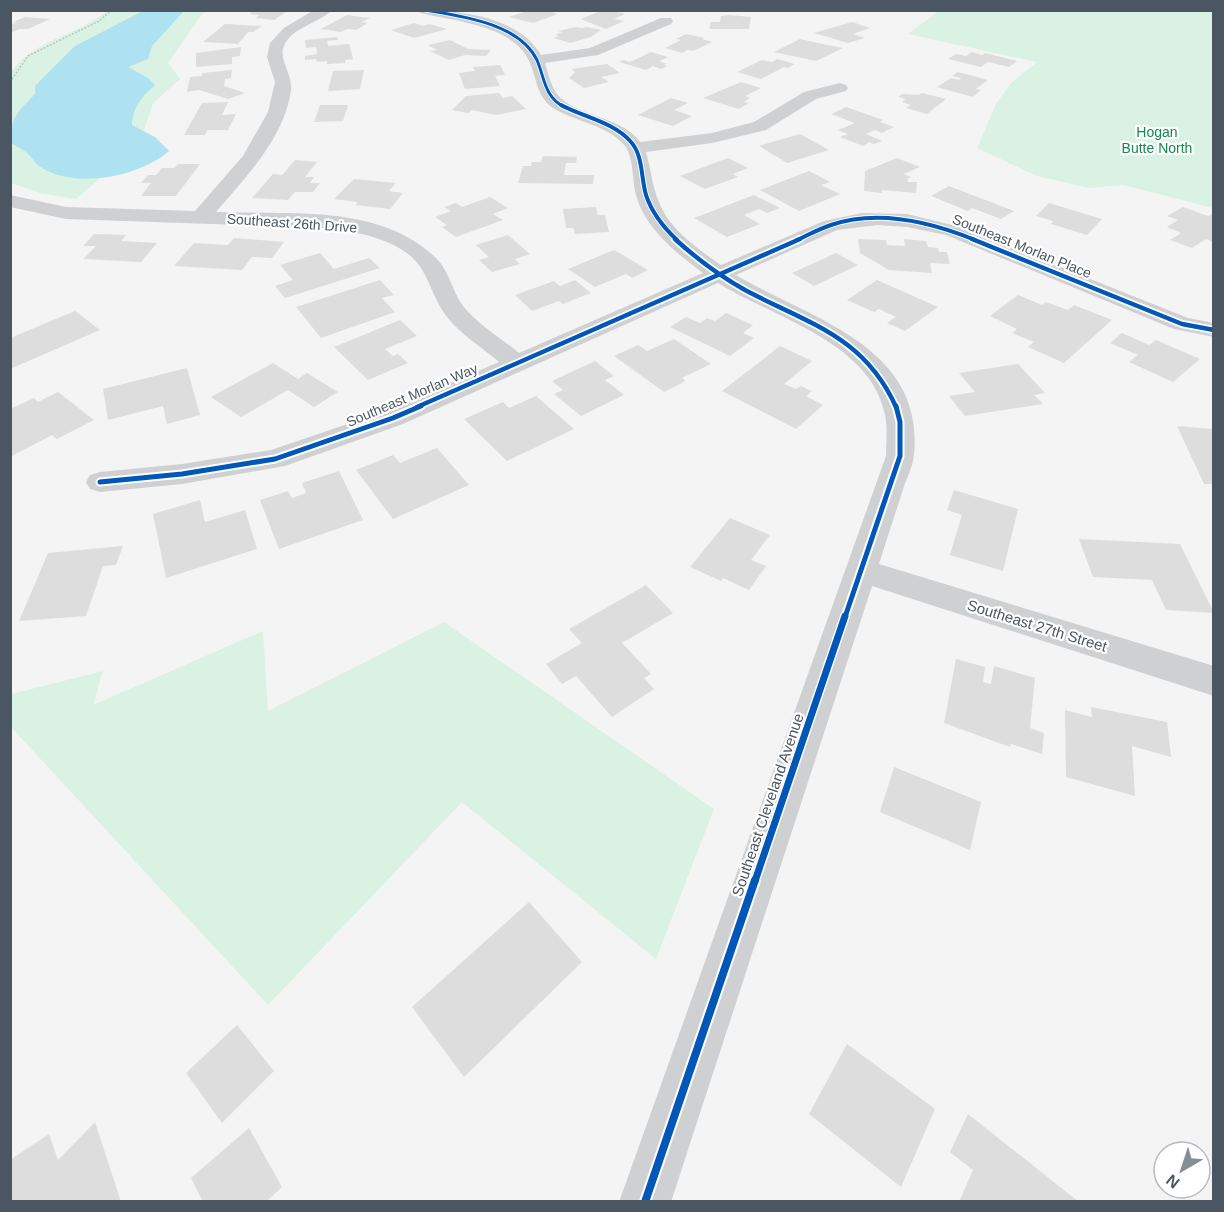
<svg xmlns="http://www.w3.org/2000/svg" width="1224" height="1212" font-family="Helvetica,sans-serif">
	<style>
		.green { fill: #d9f2e3 }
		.water { fill: #aee2f0 }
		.building { fill: #ddddde }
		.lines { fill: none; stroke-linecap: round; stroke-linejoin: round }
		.path { stroke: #bcc7c4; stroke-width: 1.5; stroke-dasharray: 2 1.5; stroke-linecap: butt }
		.minor { fill: #ced0d2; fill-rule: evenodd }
		.cycleway-far5-casing { stroke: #fff; stroke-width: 4.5 }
		.cycleway-far4-casing { stroke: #fff; stroke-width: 6 }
		.cycleway-far3-casing { stroke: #fff; stroke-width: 8 }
		.cycleway-far2-casing { stroke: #fff; stroke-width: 9 }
		.cycleway-far1-casing { stroke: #fff; stroke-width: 10 }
		.cycleway-casing { stroke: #fff; stroke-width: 12 }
		.cycleway-far5 { stroke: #0057b8; stroke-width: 3 }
		.cycleway-far4 { stroke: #0057b8; stroke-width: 4 }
		.cycleway-far3 { stroke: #0057b8; stroke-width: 4.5 }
		.cycleway-far2 { stroke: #0057b8; stroke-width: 5 }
		.cycleway-far1 { stroke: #0057b8; stroke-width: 7 }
		.cycleway { stroke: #0057b8; stroke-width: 8 }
		.labels { text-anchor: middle; stroke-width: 4.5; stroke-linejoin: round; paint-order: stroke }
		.far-park-label { font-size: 14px; fill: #17864f; stroke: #fff }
		.far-street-label { font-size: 14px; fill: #4a5661; stroke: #fff }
		.street-label { font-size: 15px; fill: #4a5661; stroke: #fff }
	</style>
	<rect width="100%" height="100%" fill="#f4f4f4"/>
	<path class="green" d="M107,11H210L202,14L168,63L180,79L153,103L139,145L76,199L40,193L11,183L10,74C32,39 78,36 107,11Z
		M939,11H1213V208L1123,185L1089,188L1037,176L977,148L996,104L1011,83L1037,62L908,34Z
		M444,622L714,809L656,959L462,802L268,1005L11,727V694L103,671L93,705L263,631L268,711Z"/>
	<path class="water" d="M143,11H184L152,46L148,59L128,67L148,78L155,85C142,97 133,106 132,125L155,137L169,151C139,177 74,190 39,166C34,162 31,156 26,152C22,149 16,146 11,143C10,116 18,112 35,94V86L75,46Z"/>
	<path class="building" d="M256,10H289L274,20L255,18L260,15L249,14Z
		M530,10H546L558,14L533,23L509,17Z
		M603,10L622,13L625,14L614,19L624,21L606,29L581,19Z
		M347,15L370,18L362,22L368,23L356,30L347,29L341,32L321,29Z
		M730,15L751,17L749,29H709L711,22H720L721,16Z
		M25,17L50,19L28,29H20L10,33V24L17,23L13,22Z
		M852,22L870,28L853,34L865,38L848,43L814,33Z
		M414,23L423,26L429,24L447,29L414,38L391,30Z
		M225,24L262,26L253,32H248L238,44L203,42Z
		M576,27L582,28L587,27L601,30L591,37L570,43L554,38L559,36L555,35L562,32L558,31Z
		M686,34L705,38L702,39L712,42L693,51L688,50L682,53L665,48L681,40L676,39Z
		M337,37L338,40L327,41L328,46L349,44L353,59L345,60V63L327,64V61L317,62L316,59L305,60V56L317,54L316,47L306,48L305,40Z
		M800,39L827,45L843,48L816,61L774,52Z
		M450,40L468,49L491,50L486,56L465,55L449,60L430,51L437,50L428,45Z
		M241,47L240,56L232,57V64L196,67V53Z
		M651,52L668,57L659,61L667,64L663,65L667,66L661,69L653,66L646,70L619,62L624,60L630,62Z
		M972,52L982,55L985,53L1017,61L1009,67L988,62L981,67L948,59L956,54L966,56Z
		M777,59L795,64L788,68L784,67L761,79L737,72L762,60L772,62Z
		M607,64L620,73L601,77L609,82L584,88L569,78L575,72L572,69Z
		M500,65L505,75L495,76L500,86L465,89L459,73L475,71L473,67Z
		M232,70L231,78L225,79L224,86L245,93L228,99L199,90L187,92L190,77L202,76V73Z
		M364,70L360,89L328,91L333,71Z
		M958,72L988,80L976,89L981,90L973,97L937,87L951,78L959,80L961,78L952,76Z
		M741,82L761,88L745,96L750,98L744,102L749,103L739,109L703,98Z
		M499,93L503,98L512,96L526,109L496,115L472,110L468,113L452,110L466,96Z
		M922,93L946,99L927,114L906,108L911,105L902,102L906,99L898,97L902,94L919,95Z
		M671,98L688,103L674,110L692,116L673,126L638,115Z
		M228,102L222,115L236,114L228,130H207L205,135H184L202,103Z
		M320,105H348L343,121L314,122Z
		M846,107L883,120L880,122L894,127L882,133L875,130L866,134L882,141L874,144L869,142L863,146L840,137L848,134L838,130L855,123L831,114Z
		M800,134L829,150L787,163L759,146Z
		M543,156L577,157L576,163H566L564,175H594L593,184L518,183L523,166H531L532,162H541Z
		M728,158L748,168L733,174L738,177L705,189L680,176Z
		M897,158L920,167L904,174L911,177L907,179L908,182H917L916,193L882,190V193L864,191L865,171Z
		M295,160L317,162L305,177H314L310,183H320L313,192H295L288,200L252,198L273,174L282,175Z
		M178,164H200L176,196H141L151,183H141L148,175H156L162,168H174Z
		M809,171L830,182L821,185L840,194L799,211L760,190Z
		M354,179L396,183L389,191L403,193L390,209L355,205L358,202L334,199Z
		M949,186L1014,211L1001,219L972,208L968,211L931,196Z
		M754,195L780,208L767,213L759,209L744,215L760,224L727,237L694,218Z
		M490,197L508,208L493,214L503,220L456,237L442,227L447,225L435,217L451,211L444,207L456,203L462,207Z
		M1049,203L1102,219L1087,235L1051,224L1053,221L1036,216Z
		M596,207L598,215H605L609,232L575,234L573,228H566L563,209Z
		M1183,207L1208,216L1214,214V242L1206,239L1192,248L1170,240L1181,233L1167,227L1178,220L1167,216Z
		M94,234L126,235L121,241L157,243L141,262L83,259L96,246H83Z
		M508,235L530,254L515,259L520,264L492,272L479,260L489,257L476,245Z
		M234,238L284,242L272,258L252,257L242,270L174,266L194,243L228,245Z
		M858,239L886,240L887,245L905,246L904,239L926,241L928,247L938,248L939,252H947L950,264L930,263L932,273L889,270L860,253Z
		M614,250L648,270L632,278L626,274L595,287L568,269Z
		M320,253L334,269L369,258L380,268L285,298L275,286L293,280L280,265Z
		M836,253L858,265L814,286L792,273Z
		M380,280L394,295L382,298L395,312L321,338L296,307Z
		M575,280L591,293L563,304L559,301L532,311L515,295L554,281L560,286Z
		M877,280L938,307L905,331L887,323L896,317L879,309L874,312L847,300Z
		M1018,295L1042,305L1046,302L1068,310L1074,305L1112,320L1064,363L1028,347L1034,342L1012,333L1017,329L990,316Z
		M75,311L100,330L10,369V338Z
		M726,313L753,325L743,333L754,338L730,356L670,327L686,317L700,323L707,318L715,321Z
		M400,320L417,336L385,349L393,356L398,354L408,363L368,380L334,347Z
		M1122,333L1149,345L1156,340L1200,359L1173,382L1129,362L1138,355L1110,343Z
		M674,339L711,364L682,378L686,381L664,392L614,356L638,345L647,351Z
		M780,346L812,361L784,384L796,389L801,386L812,391L806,396L823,405L796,429L722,391Z
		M595,361L614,376L605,380L624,395L581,416L554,394L563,390L552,381Z
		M273,363L298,379L307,373L338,392L314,407L288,390L241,417L211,397Z
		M1018,364L1045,393L1034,395L1043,404L965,416L949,396L975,392L959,373Z
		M187,368L200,415L167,424L163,406L108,420L103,389Z
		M58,392L94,420L57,439L52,435L10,457V409L34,398L38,402Z
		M536,396L574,429L507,461L464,419L503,402L509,408Z
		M1177,426L1214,429V484H1204Z
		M437,448L469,485L393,519L356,470L393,455L400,463Z
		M339,471L363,520L279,549L260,500L288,491L292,498L306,493L302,483Z
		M954,490L1018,509L1003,571L950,555L962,515L947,510Z
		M200,500L205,522L245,510L257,549L166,578L153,514Z
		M730,518L770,535L751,560L766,566L749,590L723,578L721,581L690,567Z
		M1079,539L1180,544L1214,613L1166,610L1152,580L1093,577Z
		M123,546L116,565L103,566L86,616L19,621L48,553Z
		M646,585L673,613L622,643L651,674L644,678L654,689L612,717L576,676L562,684L546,664L582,643L569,629Z
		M956,659L985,667L983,682L991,684L994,666L1035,678L1030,728L1044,733L1042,754L1011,744L1010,747L944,723Z
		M1091,707L1167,722L1171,757L1132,746L1135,796L1066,777L1065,710L1092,717Z
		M894,767L981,802L970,850L880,812Z
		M529,902L582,962L464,1077L412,1007Z
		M237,1025L274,1071L222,1123L186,1073Z
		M847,1044L935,1109L901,1187L809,1114Z
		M968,1114L1079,1202H959L973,1170L950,1152Z
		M95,1122L121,1202H10V1160L49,1134L58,1160Z
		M249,1128L282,1187L266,1202H203L191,1178Z"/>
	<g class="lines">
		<path class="path" d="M10,82L28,56L99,21L112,10"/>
		<path class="minor" d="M314,10H332C318,24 292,27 284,46C278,59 293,74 291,91C284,138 246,177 216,212C288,215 380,203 436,258C449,270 452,291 463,306C477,324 501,338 519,353L703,273C676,253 645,228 636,195C632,181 634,158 625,146C609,125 575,122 553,108C536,96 537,78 529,61C513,25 453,21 420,13L418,10C459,10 518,16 541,55L590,48L661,18H671L673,21L671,24L598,55L545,63C548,72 550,83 555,91C571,117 620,114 640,142L712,133L754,122L804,92L840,83L846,85L848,88L846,91L816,99L766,130L712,143L646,152C651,169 652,186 659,202C669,229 698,249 721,265L824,221L862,213L907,214L960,227L1188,318L1214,323V337L1174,329L946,235L907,227L877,225L837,230L736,275C809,319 925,345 914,455C913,465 908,476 904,486C896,512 887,538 879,564L1214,666V696L872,586L671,1202H619L886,456C886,442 888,428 885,415C871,342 772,317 718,283L403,424L285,466L182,484L100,492L90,489L86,482L90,475L100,472L182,464L271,450L383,412L499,362C483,348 460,334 447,317C435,302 431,284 421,268C402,239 357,232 326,228L66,219L10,207V195L66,207L195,211L243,156L268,112L275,82L267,57L270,43L284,28Z"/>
		<defs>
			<path id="cycleway-far5" d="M425,10C461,16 519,23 537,60C545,79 544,96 564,107"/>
			<path id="cycleway-far4" d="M561,105C583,117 614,122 631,142C643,155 641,178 646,195C652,213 663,227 677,240
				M797,240C808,235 819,229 831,225C878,209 931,222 975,240"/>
			<path id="cycleway-far3" d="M675,239C697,259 720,276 745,290C809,324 864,336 896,407
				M972,239L1182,324L1214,330
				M417,407L800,239"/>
			<path id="cycleway-far2" d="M100,482L182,474L275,459L393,418L421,406
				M845,617L900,456V422L896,406"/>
			<path id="cycleway-far1" d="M755,881L845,616"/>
			<path id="cycleway" d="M645,1202L755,880"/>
		</defs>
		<use href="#cycleway-far5" class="cycleway-far5-casing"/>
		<use href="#cycleway-far4" class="cycleway-far4-casing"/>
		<use href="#cycleway-far3" class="cycleway-far3-casing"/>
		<use href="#cycleway-far2" class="cycleway-far2-casing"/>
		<use href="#cycleway-far1" class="cycleway-far1-casing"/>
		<use href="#cycleway" class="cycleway-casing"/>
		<use href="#cycleway-far5" class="cycleway-far5"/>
		<use href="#cycleway-far4" class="cycleway-far4"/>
		<use href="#cycleway-far3" class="cycleway-far3"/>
		<use href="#cycleway-far2" class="cycleway-far2"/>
		<use href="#cycleway-far1" class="cycleway-far1"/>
		<use href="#cycleway" class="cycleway"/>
	</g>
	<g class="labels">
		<g class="far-park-label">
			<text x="1157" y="137">Hogan<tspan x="1157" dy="16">Butte North</tspan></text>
		</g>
		<g class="far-street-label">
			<text transform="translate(292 223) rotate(4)" y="5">Southeast 26th Drive</text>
			<text transform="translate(1022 246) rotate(22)" y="5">Southeast Morlan Place</text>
			<text transform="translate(412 395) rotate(-23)" y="5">Southeast Morlan Way</text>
		</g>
		<g class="street-label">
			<text transform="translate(1037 626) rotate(17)" y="5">Southeast 27th Street</text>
			<text transform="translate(768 805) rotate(-71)" y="5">Southeast Cleveland Avenue</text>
		</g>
	</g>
	<rect width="1224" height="1212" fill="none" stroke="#4a5661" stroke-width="24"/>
	<g transform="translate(1182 1170) rotate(219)"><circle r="28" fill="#ffffff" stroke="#b7bbc0" stroke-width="1.5"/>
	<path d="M0-4.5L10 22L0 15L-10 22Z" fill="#868d94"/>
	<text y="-9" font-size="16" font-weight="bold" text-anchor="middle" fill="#4a5661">N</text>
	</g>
</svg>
